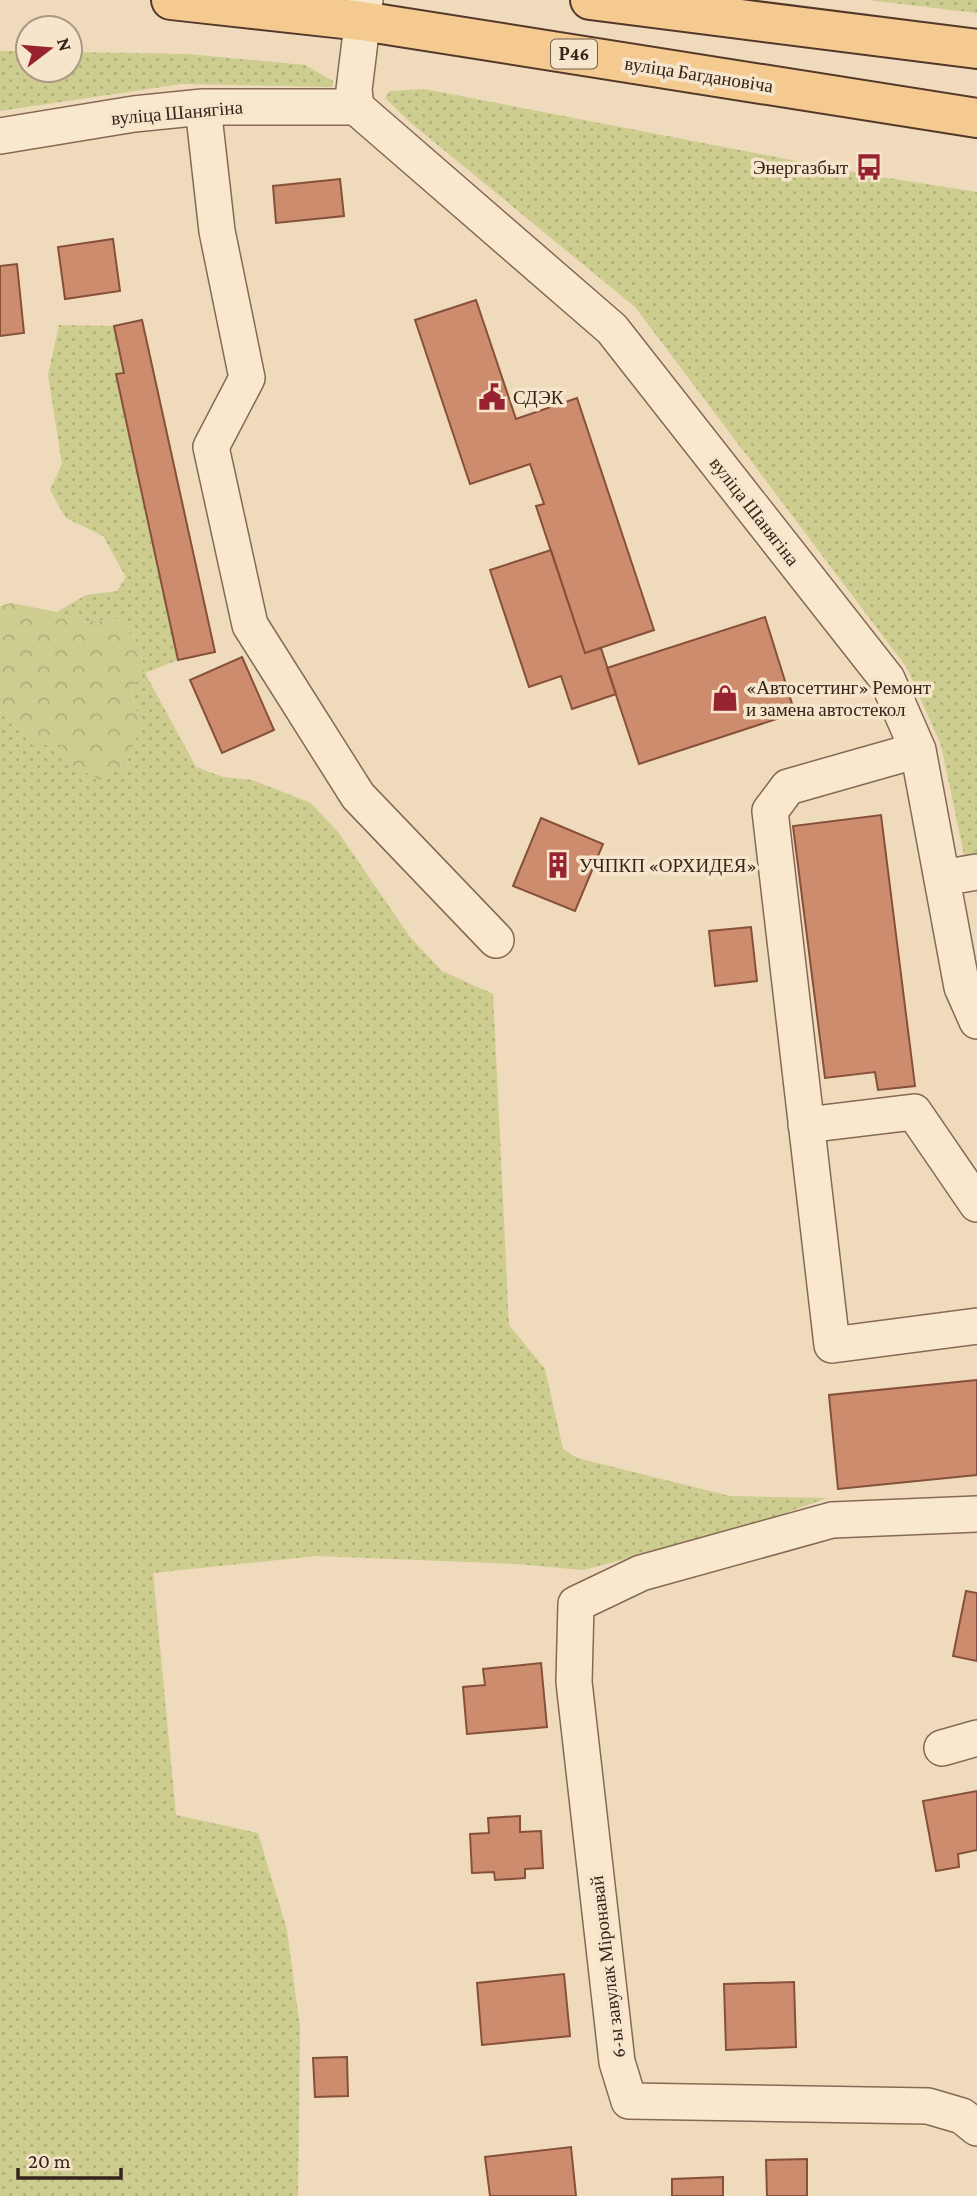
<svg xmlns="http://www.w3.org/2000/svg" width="977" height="2196" font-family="'Crimson Pro',serif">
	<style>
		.grass { fill: url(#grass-dots) }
		.forest { fill: url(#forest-crowns) }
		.building { fill: #ce8c6f; stroke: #86503a; stroke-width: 2 }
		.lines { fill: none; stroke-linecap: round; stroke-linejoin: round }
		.minor-casing { stroke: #866955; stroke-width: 38 }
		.major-casing { stroke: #53382a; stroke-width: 42 }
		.minor { stroke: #fae8ce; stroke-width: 35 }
		.major { stroke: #f5ca90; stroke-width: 38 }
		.labels { text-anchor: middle; stroke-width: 7; stroke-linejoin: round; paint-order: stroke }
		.shield { fill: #f6e5cb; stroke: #6f5e4f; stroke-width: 2 }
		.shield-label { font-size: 18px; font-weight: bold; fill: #35241a }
		.street-label { font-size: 19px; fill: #35241a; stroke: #f6e5cb }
		.poi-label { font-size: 19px; fill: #35241a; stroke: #f6e5cb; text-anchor: start }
	</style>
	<defs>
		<pattern id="grass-dots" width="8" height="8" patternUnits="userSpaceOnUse" patternTransform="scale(1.75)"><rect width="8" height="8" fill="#cccd8f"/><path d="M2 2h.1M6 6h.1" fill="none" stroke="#b0b07b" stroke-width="1.8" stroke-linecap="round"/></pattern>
		<pattern id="forest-crowns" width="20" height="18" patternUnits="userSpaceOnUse" patternTransform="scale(1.75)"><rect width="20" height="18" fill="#cccd8f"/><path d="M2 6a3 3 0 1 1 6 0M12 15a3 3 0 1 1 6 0" fill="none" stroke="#b0b07b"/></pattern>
	</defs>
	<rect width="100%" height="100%" fill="#efdabb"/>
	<path class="grass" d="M868,0H977V13Z
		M0,51H28V70H70V52L188,54L305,65L333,81L332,87L182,84L0,111Z
		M424,89L869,175L977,192V860L974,861L964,855L941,745L907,668L635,307L411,123L385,98L390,91Z
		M59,325L114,326L124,373L117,374L178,660L145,673L196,767L223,777L252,780L311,803L338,832L410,937L442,971L493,994L509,1325L545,1369L563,1449L577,1458L730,1496L827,1498L741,1529L583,1570L516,1564L317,1556L153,1573L176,1815L258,1833L287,1930L300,2028L298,2196H0V712L33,745L141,728L131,689L144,672L140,646L118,619L81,622L57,612L86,595L117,591L126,577L103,536L66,518L50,490L62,464L48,375Z"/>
	<path class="forest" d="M11,603L57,612L81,622L118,619L140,646L144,672L131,689L141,728L123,768L100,780L62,760L63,745H33L0,712V606Z"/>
	<path class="building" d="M340,179L344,216L276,223L273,186Z
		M113,239L120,291L65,299L58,247Z
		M17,264L24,333L0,336V266Z
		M476,300L516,419L577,398L654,630L585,653L536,506L544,504L530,464L470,484L415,320Z
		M142,320L215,652L178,660L116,374L124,373L114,326Z
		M551,550L585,653L601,648L616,694L572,709L561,676L529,687L490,570Z
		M765,617L795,713L639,764L607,668Z
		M242,657L274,730L222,753L190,680Z
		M881,815L915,1086L878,1090L875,1072L825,1078L793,826Z
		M541,818L603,844L575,911L513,886Z
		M751,927L757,981L715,986L709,931Z
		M977,1380V1475L838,1489L829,1395Z
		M966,1591L977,1593V1661L953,1656Z
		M541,1663L547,1727L467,1734L463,1687L485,1685L483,1669Z
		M977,1791V1850L958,1854L959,1867L936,1871L923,1801Z
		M520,1816V1832L541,1831L543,1868L525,1869V1878L495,1880L494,1872L472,1873L470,1834L489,1833L488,1818Z
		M564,1974L570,2036L482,2045L477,1983Z
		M794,1982L796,2047L726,2050L724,1984Z
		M347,2057L348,2096L315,2097L313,2058Z
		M571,2147L576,2196H490L485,2157Z
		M807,2159V2196H767L766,2160Z
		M723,2177V2196H672V2179Z"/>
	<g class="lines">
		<defs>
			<path id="minor" d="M203,107L217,231L247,378L211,447L250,625L358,796L496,940
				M356,107L354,90L365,0
				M0,136L134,114L203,107H356L612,329L887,679L918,750L962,987L977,1021
				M918,750L788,787L770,811L832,1345L977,1326
				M942,878L977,872
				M806,1125L914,1112L977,1204
				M977,1514L832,1520L641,1573L576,1604L574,1682L617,2062L629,2101L928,2106L962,2116L977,2128
				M942,1748L977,1738"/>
			<path id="major" d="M171,0L362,21L977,118
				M590,0L977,49"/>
		</defs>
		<use href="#minor" class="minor-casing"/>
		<use href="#major" class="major-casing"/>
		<use href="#minor" class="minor"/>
		<use href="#major" class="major"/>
	</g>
	<defs>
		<symbol id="bus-bare" viewBox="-9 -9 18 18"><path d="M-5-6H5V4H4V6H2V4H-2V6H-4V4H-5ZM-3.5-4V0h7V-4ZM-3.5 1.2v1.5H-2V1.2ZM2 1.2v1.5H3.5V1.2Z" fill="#972331" stroke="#f6e5cb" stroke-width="2.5" paint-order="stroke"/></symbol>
		<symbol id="civic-bare" viewBox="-9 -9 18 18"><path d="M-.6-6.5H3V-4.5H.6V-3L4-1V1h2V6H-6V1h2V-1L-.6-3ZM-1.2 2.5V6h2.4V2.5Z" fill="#972331" stroke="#f6e5cb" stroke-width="2.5" paint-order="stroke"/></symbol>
		<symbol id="shop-bare" viewBox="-9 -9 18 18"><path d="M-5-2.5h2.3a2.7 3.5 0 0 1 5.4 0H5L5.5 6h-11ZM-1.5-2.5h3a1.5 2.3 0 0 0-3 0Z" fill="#972331" stroke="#f6e5cb" stroke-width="2.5" paint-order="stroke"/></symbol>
		<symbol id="building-bare" viewBox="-9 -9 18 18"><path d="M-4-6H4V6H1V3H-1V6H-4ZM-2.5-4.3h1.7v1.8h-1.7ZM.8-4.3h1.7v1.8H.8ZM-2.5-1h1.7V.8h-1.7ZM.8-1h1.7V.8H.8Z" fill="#972331" stroke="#f6e5cb" stroke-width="2.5" paint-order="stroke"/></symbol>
	</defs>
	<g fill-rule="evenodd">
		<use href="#bus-bare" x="850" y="148" width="38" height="38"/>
		<use href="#civic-bare" x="473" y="378" width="38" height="38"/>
		<use href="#shop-bare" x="706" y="679" width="38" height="38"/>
		<use href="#building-bare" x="539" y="846" width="38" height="38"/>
	</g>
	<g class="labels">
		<rect class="shield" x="551" y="39.5" width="46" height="29" rx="5"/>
		<g class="shield-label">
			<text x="574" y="60">Р46</text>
		</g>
		<g class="street-label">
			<text transform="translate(699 74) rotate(9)" y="7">вуліца Багдановіча</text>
			<text transform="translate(177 112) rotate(-5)" y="7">вуліца Шанягіна</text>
			<text transform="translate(755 511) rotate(52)" y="7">вуліца Шанягіна</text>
			<text transform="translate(607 1967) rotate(-97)" y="7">6-ы завулак Міронавай</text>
		</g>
		<g class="poi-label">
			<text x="848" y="174" text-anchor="end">Энергазбыт</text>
			<text x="513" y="404">СДЭК</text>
			<text x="746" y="694">«Автосеттинг» Ремонт<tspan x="746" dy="22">и замена автостекол</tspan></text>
			<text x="579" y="872">УЧПКП «ОРХИДЕЯ»</text>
		</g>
	</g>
	<g transform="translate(49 49) rotate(74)"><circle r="33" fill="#f6e5cb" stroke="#a99884" stroke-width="2"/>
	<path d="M0-5L12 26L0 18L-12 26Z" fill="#972331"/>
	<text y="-10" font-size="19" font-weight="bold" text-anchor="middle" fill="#35241a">N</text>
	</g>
	<path d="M18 2168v10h103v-10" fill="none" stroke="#35241a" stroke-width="3.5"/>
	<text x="28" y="2168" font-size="21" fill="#35241a" stroke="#f6e5cb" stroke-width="5" paint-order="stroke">20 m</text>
</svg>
